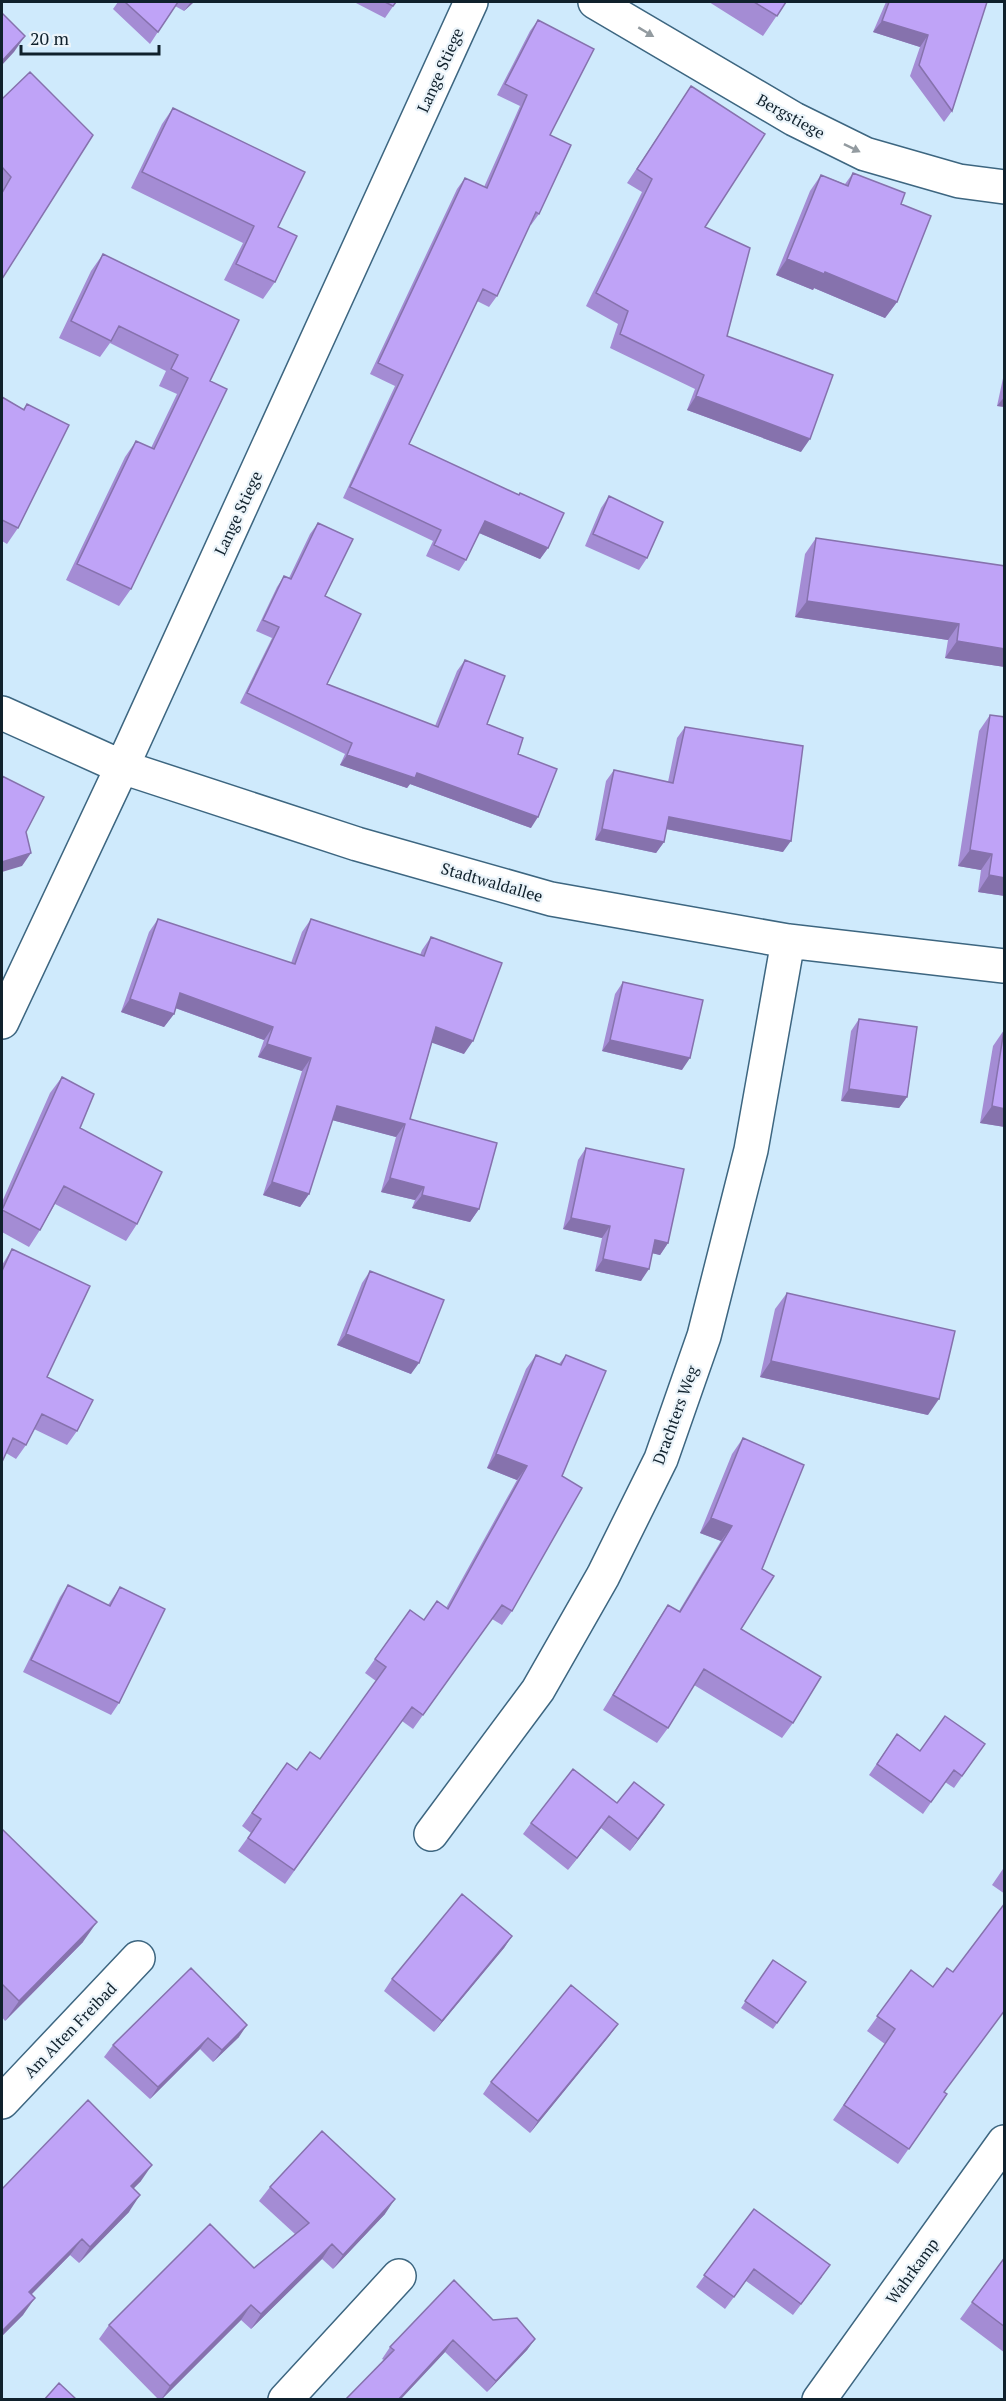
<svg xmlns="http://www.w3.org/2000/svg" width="1006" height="2401" font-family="'PT Serif',serif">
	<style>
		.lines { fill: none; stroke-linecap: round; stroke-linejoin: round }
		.minor-casing { stroke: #3d6680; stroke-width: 36 }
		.minor { stroke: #fff; stroke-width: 33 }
		.wall { fill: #a48cd4 }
		.shaded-wall { fill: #8672ad }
		.building { fill: #bfa3f7; stroke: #8672ad; stroke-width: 1.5 }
		.oneway { fill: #939ba0 }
		.labels { text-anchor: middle; stroke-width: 4.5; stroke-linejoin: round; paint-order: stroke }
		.street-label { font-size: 16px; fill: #10212c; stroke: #ebf4fa }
	</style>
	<rect width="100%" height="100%" fill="#cfeafc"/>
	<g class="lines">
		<defs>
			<path id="minor" d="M595,2L794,119L865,154L959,181L1004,187
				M2,713L122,767L357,844L551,899L788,941L1004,966
				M2,1022L122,767L471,2
				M431,1834L538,1690L603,1576L661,1459L704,1336L751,1150L788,941
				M2,2102L138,1958
				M285,2400L399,2276
				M819,2400L1004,2142"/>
		</defs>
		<use href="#minor" class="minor-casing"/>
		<use href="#minor" class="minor"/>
	</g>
	<path class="wall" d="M118,2H194L184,11L175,6L150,44L113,9Z
		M354,2H396L385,18Z
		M709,2H786L763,36Z
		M886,2H987L952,111L944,122L910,76L920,47L873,32Z
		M538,20L550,135L539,214L531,225L530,224L497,296L489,307L477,301L409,444L548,548L540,559L479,533L466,560L459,571L426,556L433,541L343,498L395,386L370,374L457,189L465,178L484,187L520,106L497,95L530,31Z
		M30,72L2,279V99Z
		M691,86L705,227L727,336L801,452L687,410L695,389L610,348L618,324L586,306L642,192L627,183Z
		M173,108L278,227L275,282L263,299L224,280L243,243L131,188L162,124Z
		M853,173L901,204L897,302L885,318L814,288L813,290L776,275L810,191L821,175L845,184Z
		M103,254L210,381L131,589L119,606L66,580L125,457L136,441L151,448L177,394L159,386L166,371L110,343L100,357L59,338L91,271Z
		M1005,369V407L997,406Z
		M2,397L23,409L27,404L18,528L7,544L2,541Z
		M609,496L647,558L639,570L585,546L601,508Z
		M318,523L325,596L327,684L435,726L457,671L465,660L487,724L518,754L531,828L410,784L407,788L340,765L345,754L240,703L272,638L256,631L277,587L284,576L289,578L310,534Z
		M816,538L1005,566V667L945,658L948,640L795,617L805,554Z
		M990,715L1005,717V896L978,892L981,870L958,866L979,731Z
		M685,727L783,852L666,829L664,842L656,853L595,840L606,781L614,770L668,782L677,738Z
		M158,919L291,963L302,932L311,919L420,955L422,950L431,937L464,1054L432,1042L410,1119L479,1209L470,1222L412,1208L415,1200L381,1192L396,1137L332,1120L309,1194L300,1207L263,1195L302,1071L258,1057L264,1040L175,1008L174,1014L164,1027L121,1012L149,932Z
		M623,982L682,1070L602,1051L615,994Z
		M859,1019L907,1097L899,1108L841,1101L851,1031Z
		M1004,1030L1005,1127L980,1123L993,1046Z
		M62,1077L80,1128L137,1224L126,1241L55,1204L40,1230L29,1247L2,1232V1202L50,1093Z
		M586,1148L668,1243L660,1255L652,1253L641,1281L595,1271L602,1238L563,1229L578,1160Z
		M12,1249L47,1377L77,1431L67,1445L34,1429L26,1445L16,1459L6,1453L2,1462V1265Z
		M370,1271L411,1374L337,1345L362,1283Z
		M787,1293L928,1415L760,1377L775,1309Z
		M536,1355L559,1364L566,1355L562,1476L512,1611L502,1625L492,1619L413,1729L402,1721L285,1884L238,1851L251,1833L242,1826L287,1763L297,1770L320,1759L376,1681L365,1673L410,1610L424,1620L446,1608L517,1480L487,1468L526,1369Z
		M743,1438L762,1569L741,1629L793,1723L782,1738L694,1685L668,1728L657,1743L603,1710L658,1620L668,1605L679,1611L721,1541L700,1533L732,1454Z
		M68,1585L108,1605L120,1587L119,1703L111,1715L23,1672L60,1597Z
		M897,1734L920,1751L985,1744L954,1788L945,1782L923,1814L869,1775Z
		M617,1803L664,1805L630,1851L601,1828L568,1870L523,1834L531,1823Z
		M2,1829L83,1942L5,2021L2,2017Z
		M1005,1866V1894L992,1885Z
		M512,1936L504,1948L434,2032L384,1991L392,1979Z
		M773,1960L806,1982L773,2029L741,2008Z
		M191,1968L239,2037L213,2062L200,2049L150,2099L104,2057L113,2045Z
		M911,1970L944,2092L947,2094L898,2164L833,2120L885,2044L867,2031Z
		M610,2035L530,2133L483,2094L491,2082Z
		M141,2181L133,2189L129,2212L79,2263L70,2255L31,2295L23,2315L2,2336V2189Z
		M270,2187L385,2214L333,2269L322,2259L251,2329L241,2320L161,2400H159L99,2339L109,2325L254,2268L295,2234L259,2201Z
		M754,2209L822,2277L793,2315L746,2281L725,2309L696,2287Z
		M1005,2257V2353L960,2319Z
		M493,2320L535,2339L527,2350L487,2392L445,2352L400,2400H345L384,2360L382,2359L390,2347Z"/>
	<path class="shaded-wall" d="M191,2H194L184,11Z
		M882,21L928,35L920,47L873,32Z
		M25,36L14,52L2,65V61Z
		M787,259L825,272L897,302L885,318L814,288L813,290L776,275Z
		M696,396L810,439L801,452L687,410Z
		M1005,396V407L997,406Z
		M485,521L548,548L540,559L477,532Z
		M807,601L959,624L948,640L795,617Z
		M957,641L1005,649V667L945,658Z
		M347,755L417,773L538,817L531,828L410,784L407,788L340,765Z
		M669,817L791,841L783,852L661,828Z
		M602,829L664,842L656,853L595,840Z
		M970,850L992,854L981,870L958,866Z
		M31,853L22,866L2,872V862Z
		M989,875L1005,878V896L978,892Z
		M180,993L273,1027L264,1040L170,1006Z
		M130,999L174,1014L164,1027L121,1012Z
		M436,1027L473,1041L464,1054L427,1041Z
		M610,1040L690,1058L682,1070L602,1051Z
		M267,1044L311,1058L302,1071L258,1057Z
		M849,1089L907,1097L899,1108L841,1101Z
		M337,1106L405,1124L396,1137L328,1119Z
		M992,1106L1005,1109V1127L980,1123Z
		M390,1178L424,1187L415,1200L381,1192Z
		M272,1182L309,1194L300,1207L263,1195Z
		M422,1195L479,1209L470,1222L412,1208Z
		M571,1218L610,1226L602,1238L563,1229Z
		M655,1240L668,1243L660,1255L647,1252Z
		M603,1259L649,1269L641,1281L595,1271Z
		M346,1334L419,1363L411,1374L337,1345Z
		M771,1361L939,1399L928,1415L760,1377Z
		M496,1454L527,1466L517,1480L487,1468Z
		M711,1518L732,1526L721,1541L700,1533Z
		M664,1805L656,1817L630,1851L638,1839Z
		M609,1816L601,1828L568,1870L577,1858Z
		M97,1922L83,1942L5,2021L19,2001Z
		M512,1936L504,1948L434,2032L442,2021Z
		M618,2024L610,2035L530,2133L538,2121Z
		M247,2025L239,2037L213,2062L222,2050Z
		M208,2038L200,2049L150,2099L158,2087Z
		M152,2165L141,2181L119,2203L131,2186Z
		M140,2195L129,2212L79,2263L90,2247Z
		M395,2199L385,2214L333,2269L343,2255Z
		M82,2239L70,2255L17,2309L29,2292Z
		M332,2244L322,2259L251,2329L261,2314Z
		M35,2298L23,2315L2,2336V2331Z
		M251,2305L241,2320L161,2400L170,2386Z
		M535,2339L527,2350L487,2392L496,2381Z
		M453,2340L445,2352L400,2400H398Z"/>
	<path class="building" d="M125,2H178L158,32Z
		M385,2H396L393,6Z
		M754,2H786L777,16Z
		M889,2H987L952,111L919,65L928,35L882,21Z
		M2,13L25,36L2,61Z
		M538,20L594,49L550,135L571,145L539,214L536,212L497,296L483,289L409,444L519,495L520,493L564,513L548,548L485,521L466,560L434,545L441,530L350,487L403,375L378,363L465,178L487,188L527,95L505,84Z
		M30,72L93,135L2,279V193L11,177L2,167V99Z
		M691,86L765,134L705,227L750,248L727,336L833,375L810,439L696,396L704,375L620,334L628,311L596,293L652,179L637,169Z
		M173,108L305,172L278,227L297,236L275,282L236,264L254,226L142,172Z
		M853,173L905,193L901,204L931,216L897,302L825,272L824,274L787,259L821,175L848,186Z
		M103,254L239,320L210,381L227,389L131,589L77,564L136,441L154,449L188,378L171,369L178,355L119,326L111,341L71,321Z
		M2,397L24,410L27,404L69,425L18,528L2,520Z
		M609,496L663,522L647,558L593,534Z
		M318,523L353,539L325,596L361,614L327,684L438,727L465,660L505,676L487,724L523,738L518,754L557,769L538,817L417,773L415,778L347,755L352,743L247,693L279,627L263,620L284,576L291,579Z
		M816,538L1005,566V649L957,641L959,624L807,601Z
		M990,715L1005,717V878L989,875L992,854L970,850Z
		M685,727L803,746L791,841L669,817L664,842L602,829L614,770L673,783Z
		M2,776L44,797L26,832L31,853L2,862Z
		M158,919L295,964L311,919L424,956L431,937L502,963L473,1041L436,1027L410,1119L497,1143L479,1209L422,1195L424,1187L390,1178L405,1124L337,1106L309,1194L272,1182L311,1058L267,1044L273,1027L180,993L174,1014L130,999Z
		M623,982L703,1000L690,1058L610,1040Z
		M859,1019L917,1027L907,1097L849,1089Z
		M1004,1030H1005V1109L992,1106Z
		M62,1077L94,1094L80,1128L162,1172L137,1224L64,1186L40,1230L2,1210Z
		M586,1148L684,1169L668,1243L655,1240L649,1269L603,1259L610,1226L571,1218Z
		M12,1249L90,1286L47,1377L93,1400L77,1431L42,1414L26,1445L13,1438L2,1462V1271Z
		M370,1271L444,1300L419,1363L346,1334Z
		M787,1293L955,1331L939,1399L771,1361Z
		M536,1355L561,1365L566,1355L606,1371L562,1476L582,1488L512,1611L502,1605L423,1715L412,1707L294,1870L248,1838L261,1819L252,1813L287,1763L297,1770L310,1752L320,1759L386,1667L375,1659L410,1610L424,1620L437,1601L448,1609L527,1466L496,1454Z
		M743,1438L804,1465L762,1569L774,1576L741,1629L821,1677L793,1723L704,1669L668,1728L613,1695L668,1605L680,1612L732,1526L711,1518Z
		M68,1585L110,1606L120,1587L165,1609L119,1703L31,1660Z
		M945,1716L985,1744L962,1776L954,1770L931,1802L877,1764L897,1734L920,1751Z
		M573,1769L617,1803L634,1782L664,1805L638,1839L609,1816L577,1858L531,1823Z
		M2,1829L97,1922L19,2001L2,1984Z
		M462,1894L512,1936L442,2021L392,1979Z
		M1005,1903V2010L944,2092L947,2094L909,2149L844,2105L895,2029L877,2016L911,1970L933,1987L947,1968L953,1972Z
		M773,1960L806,1982L777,2023L745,2001Z
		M191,1968L247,2025L222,2050L208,2038L158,2087L113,2045Z
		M571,1985L618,2024L538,2121L491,2082Z
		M88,2100L152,2165L131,2186L140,2195L90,2247L82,2239L29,2292L35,2298L2,2331V2189Z
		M322,2131L395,2199L343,2255L332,2244L261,2314L251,2305L170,2386L109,2325L210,2224L254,2268L309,2223L270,2187Z
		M754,2209L830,2265L801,2304L754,2269L734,2297L704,2275Z
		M1005,2257V2327L972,2302Z
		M454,2280L493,2320L517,2318L535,2339L496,2381L453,2340L398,2400H345L394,2350L390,2347Z
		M59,2383L77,2400H44Z"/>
	<defs><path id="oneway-solid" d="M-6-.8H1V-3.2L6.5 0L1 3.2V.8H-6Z" transform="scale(1.5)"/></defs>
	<g class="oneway">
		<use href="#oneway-solid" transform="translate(646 32) rotate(31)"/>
		<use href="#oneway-solid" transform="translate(852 148) rotate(26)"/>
	</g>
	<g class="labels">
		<g class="street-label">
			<text transform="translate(440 70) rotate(-66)" y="6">Lange Stiege</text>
			<text transform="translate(791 116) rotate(29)" y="6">Bergstiege</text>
			<text transform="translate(238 513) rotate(-65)" y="6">Lange Stiege</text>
			<text transform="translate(492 882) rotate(16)" y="6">Stadtwaldallee</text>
			<text transform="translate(675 1415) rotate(-70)" y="6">Drachters Weg</text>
			<text transform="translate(70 2030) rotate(-46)" y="6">Am Alten Freibad</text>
			<text transform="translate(912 2271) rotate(-54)" y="6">Wahrkamp</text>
		</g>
	</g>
	<rect width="1006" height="2401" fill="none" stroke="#10212c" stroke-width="6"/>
	<path d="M21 45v9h138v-9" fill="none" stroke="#10212c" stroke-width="3"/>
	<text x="30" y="45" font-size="18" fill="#10212c" stroke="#ebf4fa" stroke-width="4.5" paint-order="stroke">20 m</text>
</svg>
